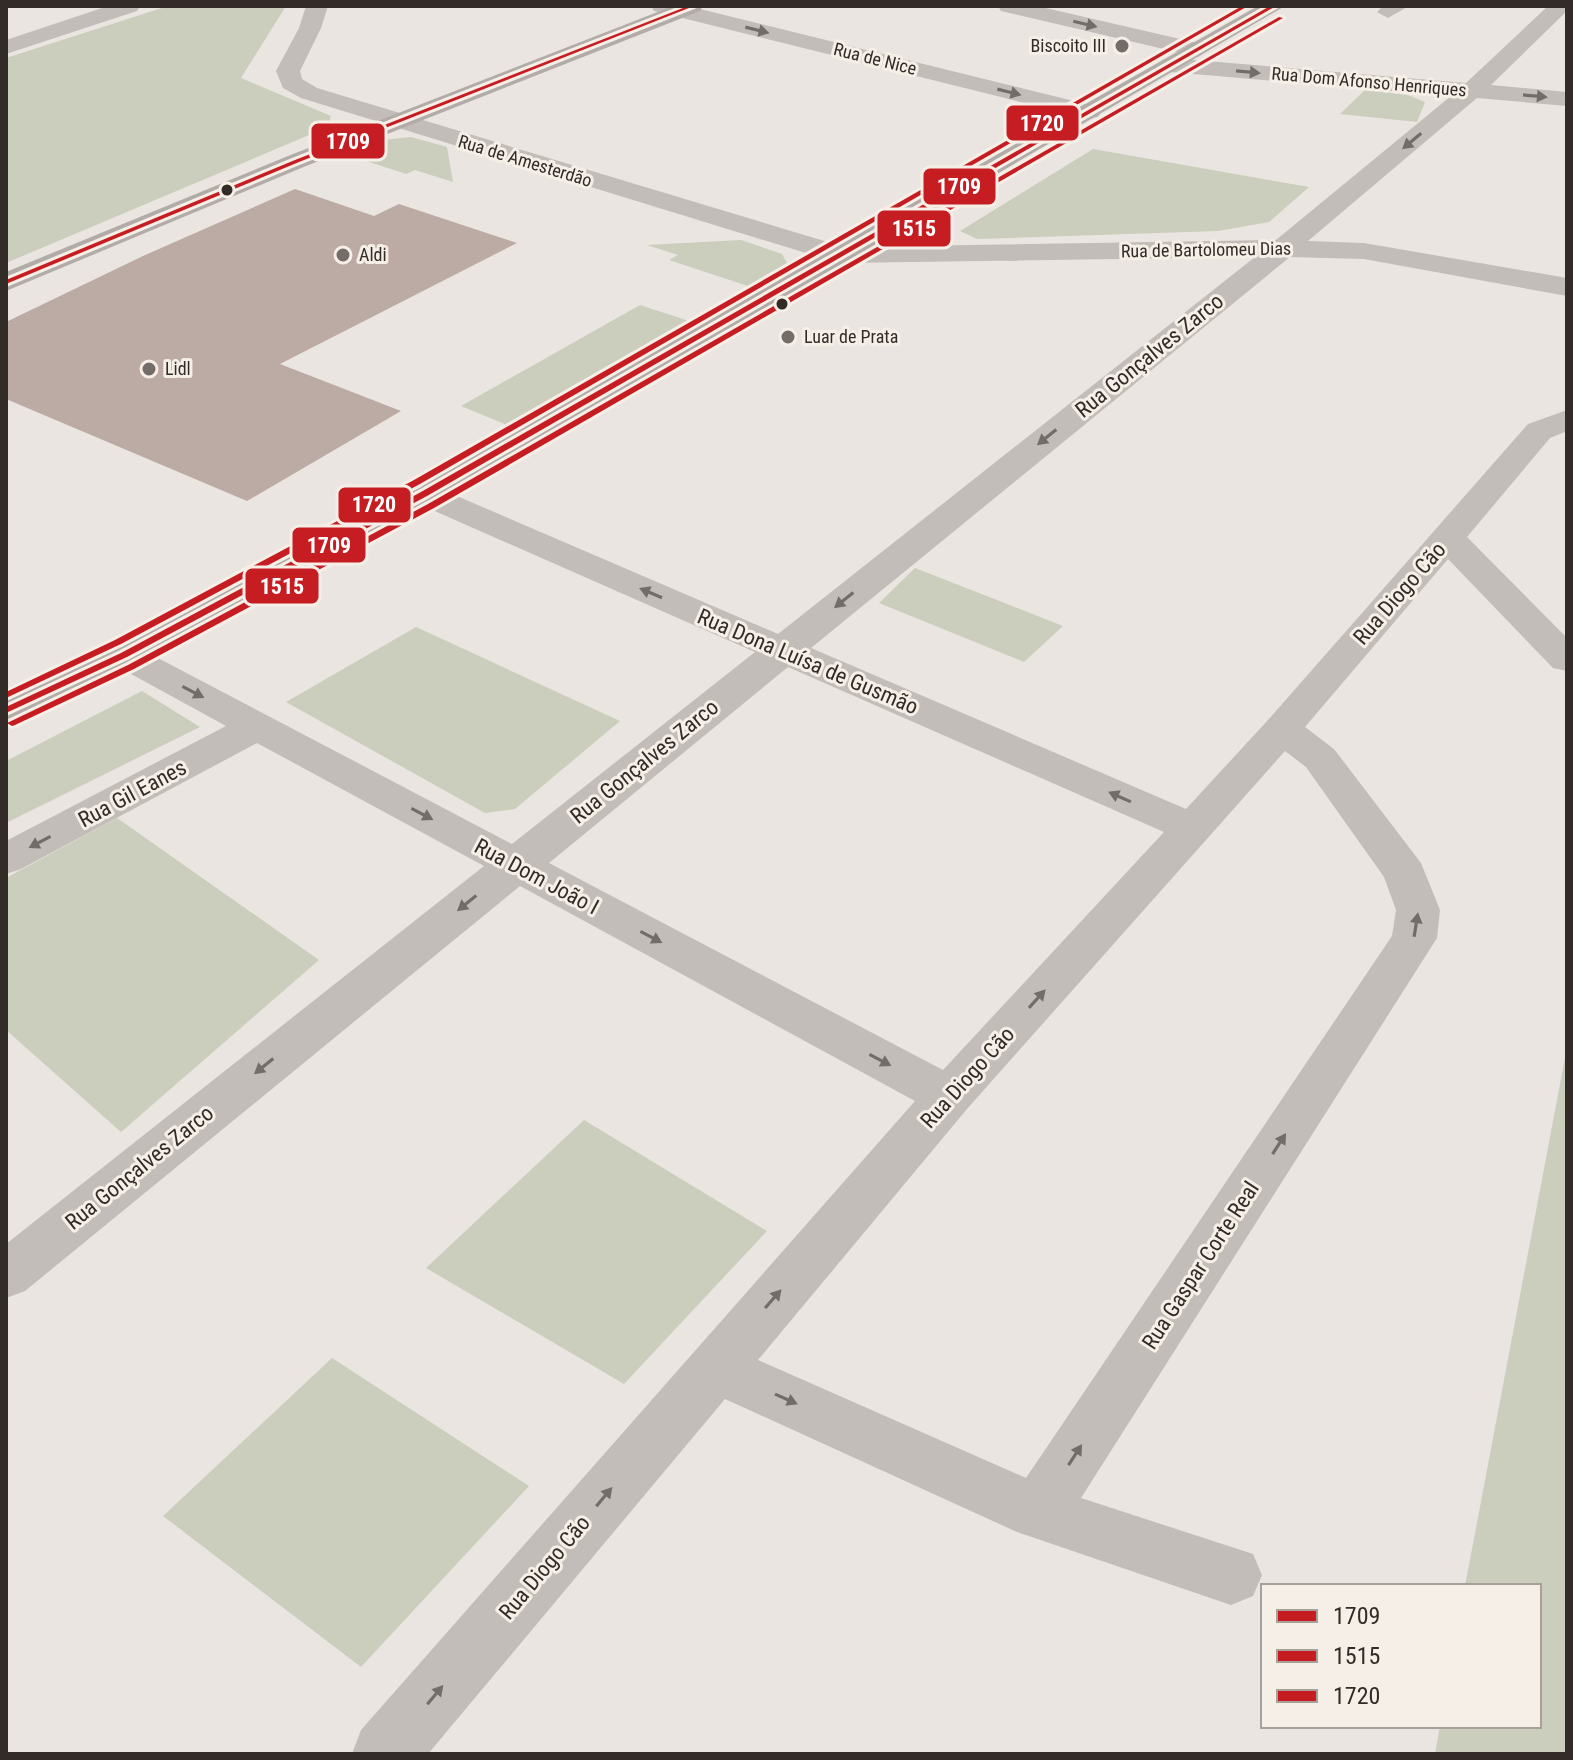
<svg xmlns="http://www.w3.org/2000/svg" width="1573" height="1760" font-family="'Roboto Condensed',sans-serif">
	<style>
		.green { fill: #cbcebc }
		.building { fill: #bbaba4 }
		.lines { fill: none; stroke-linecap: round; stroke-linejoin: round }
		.minor { fill: #c2bdb9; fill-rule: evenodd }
		.major { fill: #b2aca8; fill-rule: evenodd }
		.bus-1-casing { stroke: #f6efe7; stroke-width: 6 }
		.bus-2-casing { stroke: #f6efe7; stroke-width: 6 }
		.bus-3-casing { stroke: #f6efe7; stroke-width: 6 }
		.bus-1 { fill: #c61d23; fill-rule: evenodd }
		.bus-2 { fill: #c61d23; fill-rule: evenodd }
		.bus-3 { fill: #c61d23; fill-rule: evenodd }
		.oneway { fill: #736d69 }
		.poi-dot { fill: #736c68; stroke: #f6efe7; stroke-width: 3 }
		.bus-dot { fill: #332b28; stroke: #f6efe7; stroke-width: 3 }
		.labels { text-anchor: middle; stroke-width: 6; stroke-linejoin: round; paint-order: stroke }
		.far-poi-label { font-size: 18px; fill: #332b28; stroke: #f6efe7; text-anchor: start }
		.far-street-label { font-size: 18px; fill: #332b28; stroke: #f6efe7 }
		.street-label { font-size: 22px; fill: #332b28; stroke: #f6efe7 }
		.line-badge { stroke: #f6efe7; stroke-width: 3 }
		.badge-label { font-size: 22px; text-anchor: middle; font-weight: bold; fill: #fff }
	</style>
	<rect width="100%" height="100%" fill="#eae5e0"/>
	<path class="green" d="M168,6H286L241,78L331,116L328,127L6,263V58Z
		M1365,90L1408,95L1425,102L1417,122L1340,114Z
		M411,137L447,147L453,182L415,170L406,174L348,155L382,140Z
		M1093,149L1309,187L1269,222L1218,231L977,239L960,231Z
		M741,240L782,254L787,263L751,287L669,260L678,255L647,245Z
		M640,305L689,321L507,425L461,406Z
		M915,568L1063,626L1024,662L879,603Z
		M416,627L620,721L515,809L485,813L286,702Z
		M142,691L200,727L6,823V761Z
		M117,818L319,960L121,1132L6,1030V878Z
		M1567,1047V1754H1435L1440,1726H1539V1586H1465Z
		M584,1120L767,1231L624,1384L426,1268Z
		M332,1358L529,1486L361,1667L163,1516Z"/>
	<path class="building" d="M295,189L374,216L399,204L517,243L280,364L401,411L247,501L6,399V322L143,256Z"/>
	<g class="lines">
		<path class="minor" d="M108,6H140L137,11L6,54V40Z
			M306,6H328L321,28L300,71L302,79L317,88L844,247L1276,240L1451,96L1170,72L1162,70L1159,65L1162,60L1170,58L1466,83L1548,6H1567V11L1491,85L1567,92V106L1477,98L1308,241L1364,243L1567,278V296L1364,259L1290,257L811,648L1186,809L1268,720L1528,424L1567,410V431L1550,438L1467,537L1567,638V671L1553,668L1448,559L1305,727L1334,749L1421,863L1440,910L1437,938L1081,1498L1253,1554L1262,1575L1253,1596L1231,1605L1017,1532L725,1399L428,1754H352L361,1730L915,1101L520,886L25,1291L6,1298V1244L484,866L257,743L21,869L6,874V841L226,726L111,663L105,655L111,647L124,644L137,647L512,844L755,652L412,501L407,494L412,487L424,484L436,487L778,634L1255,257L842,263L832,261L301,98L283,88L276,71L299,28ZM788,667L1164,832L943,1070L549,863ZM1285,751L1306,767L1384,877L1396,910L1392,936L1026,1478L758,1360L967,1109Z
			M651,6H688L1098,107L1101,112L1098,117L1089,119L654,11Z
			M998,6H1037L1206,45L1209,50L1198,57L1001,11Z
			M1383,6H1409L1388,18L1377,12Z"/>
		<path class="major" d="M673,6H703L700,11L306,166L6,291V272L288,156Z
			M1258,6H1285L436,501L137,663L20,719L6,722V695L111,647L412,487Z"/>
		<defs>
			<path id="bus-1" d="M688,6H694L299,162L6,284V280L295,160Z
				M1270,6H1276L427,496L127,657L6,713V707L121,653L421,492Z"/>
			<path id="bus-2" d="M1279,17L1283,18L434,508L134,669L15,725L12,726L7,723L128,665L428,504Z"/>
			<path id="bus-3" d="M1242,6H1248L420,484L121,644L6,698V692L115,640L414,480Z"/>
		</defs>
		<use href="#bus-1" class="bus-1-casing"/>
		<use href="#bus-2" class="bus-2-casing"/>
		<use href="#bus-3" class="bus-3-casing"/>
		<use href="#bus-1" class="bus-1"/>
		<use href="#bus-2" class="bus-2"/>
		<use href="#bus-3" class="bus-3"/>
	</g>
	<defs><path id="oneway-solid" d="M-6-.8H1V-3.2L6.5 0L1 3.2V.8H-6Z" transform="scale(2)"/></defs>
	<g class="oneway">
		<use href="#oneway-solid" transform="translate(1085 24) rotate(13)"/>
		<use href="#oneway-solid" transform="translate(757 30) rotate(14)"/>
		<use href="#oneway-solid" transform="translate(1248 72) rotate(5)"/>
		<use href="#oneway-solid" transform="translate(1009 92) rotate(14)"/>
		<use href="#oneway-solid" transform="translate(1535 96) rotate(5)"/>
		<use href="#oneway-solid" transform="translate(1412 141) rotate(140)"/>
		<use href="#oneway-solid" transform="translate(1047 437) rotate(141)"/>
		<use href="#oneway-solid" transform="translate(651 593) rotate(-157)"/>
		<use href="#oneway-solid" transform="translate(844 600) rotate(141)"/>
		<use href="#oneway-solid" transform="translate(193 692) rotate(28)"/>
		<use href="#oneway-solid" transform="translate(1120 797) rotate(-156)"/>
		<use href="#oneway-solid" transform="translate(422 814) rotate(28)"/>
		<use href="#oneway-solid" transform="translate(40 842) rotate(152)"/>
		<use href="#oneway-solid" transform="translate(467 903) rotate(141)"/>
		<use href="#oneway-solid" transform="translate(1416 925) rotate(-81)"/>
		<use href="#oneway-solid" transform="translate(651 937) rotate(28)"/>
		<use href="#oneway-solid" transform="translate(1037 999) rotate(-48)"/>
		<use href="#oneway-solid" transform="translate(880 1060) rotate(28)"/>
		<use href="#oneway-solid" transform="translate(264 1066) rotate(141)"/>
		<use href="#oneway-solid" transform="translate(1279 1144) rotate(-57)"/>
		<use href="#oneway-solid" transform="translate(773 1299) rotate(-49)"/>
		<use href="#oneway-solid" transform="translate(786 1399) rotate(24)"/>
		<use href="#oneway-solid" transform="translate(1075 1455) rotate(-57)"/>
		<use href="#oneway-solid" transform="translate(604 1497) rotate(-50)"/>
		<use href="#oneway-solid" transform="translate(435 1695) rotate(-50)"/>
	</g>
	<g class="poi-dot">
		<circle cx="1122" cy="46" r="8"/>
		<circle cx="343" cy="255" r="8"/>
		<circle cx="788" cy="337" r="8"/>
		<circle cx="149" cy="369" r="8"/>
	</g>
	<g class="bus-dot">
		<circle cx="227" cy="190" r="7"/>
		<circle cx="782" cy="304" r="7"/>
	</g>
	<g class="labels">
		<g class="far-poi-label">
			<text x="1106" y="52" text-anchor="end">Biscoito III</text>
			<text x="359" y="261">Aldi</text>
			<text x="804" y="343">Luar de Prata</text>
			<text x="165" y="375">Lidl</text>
		</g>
		<g class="far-street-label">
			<text transform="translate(875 59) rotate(14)" y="6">Rua de Nice</text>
			<text transform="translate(1369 82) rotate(5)" y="6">Rua Dom Afonso Henriques</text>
			<text transform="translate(525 161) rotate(17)" y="6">Rua de Amesterdão</text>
			<text transform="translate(1206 250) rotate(-1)" y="6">Rua de Bartolomeu Dias</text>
		</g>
		<g class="street-label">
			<text transform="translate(1149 355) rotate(-39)" y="8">Rua Gonçalves Zarco</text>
			<text transform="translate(1399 593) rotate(-49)" y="8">Rua Diogo Cão</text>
			<text transform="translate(808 661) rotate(23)" y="8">Rua Dona Luísa de Gusmão</text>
			<text transform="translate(644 761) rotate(-39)" y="8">Rua Gonçalves Zarco</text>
			<text transform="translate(132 793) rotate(-28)" y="8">Rua Gil Eanes</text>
			<text transform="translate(537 876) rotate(28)" y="8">Rua Dom João I</text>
			<text transform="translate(967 1077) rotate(-48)" y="8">Rua Diogo Cão</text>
			<text transform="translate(139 1167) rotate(-39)" y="8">Rua Gonçalves Zarco</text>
			<text transform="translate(1200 1265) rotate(-57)" y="8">Rua Gaspar Corte Real</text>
			<text transform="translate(544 1567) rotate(-50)" y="8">Rua Diogo Cão</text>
		</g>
	</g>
	<g class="line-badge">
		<rect x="1005" y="104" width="75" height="38" rx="8" fill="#c61d23"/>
		<rect x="310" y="122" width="76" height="38" rx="8" fill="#c61d23"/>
		<rect x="922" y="167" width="75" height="39" rx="8" fill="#c61d23"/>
		<rect x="876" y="209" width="76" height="39" rx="8" fill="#c61d23"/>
		<rect x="337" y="486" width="75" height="38" rx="8" fill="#c61d23"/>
		<rect x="291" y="526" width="76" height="38" rx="8" fill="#c61d23"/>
		<rect x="244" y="567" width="76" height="38" rx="8" fill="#c61d23"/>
	</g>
	<g class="badge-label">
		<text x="1042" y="131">1720</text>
		<text x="348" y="149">1709</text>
		<text x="959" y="194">1709</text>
		<text x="914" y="236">1515</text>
		<text x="374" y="512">1720</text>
		<text x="329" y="553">1709</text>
		<text x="282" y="594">1515</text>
	</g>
	<rect width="1573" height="1760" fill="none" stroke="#332b28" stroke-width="16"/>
	<rect x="1261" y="1584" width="280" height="144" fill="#f6efe7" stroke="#a8a19b" stroke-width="2"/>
	<rect x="1277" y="1610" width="40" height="12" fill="#c61d23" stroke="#a8a19b" stroke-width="2"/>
	<text x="1333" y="1624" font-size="24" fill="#332b28">1709</text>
	<rect x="1277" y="1650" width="40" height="12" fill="#c61d23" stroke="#a8a19b" stroke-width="2"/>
	<text x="1333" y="1664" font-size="24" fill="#332b28">1515</text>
	<rect x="1277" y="1690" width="40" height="12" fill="#c61d23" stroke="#a8a19b" stroke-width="2"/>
	<text x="1333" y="1704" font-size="24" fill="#332b28">1720</text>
</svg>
